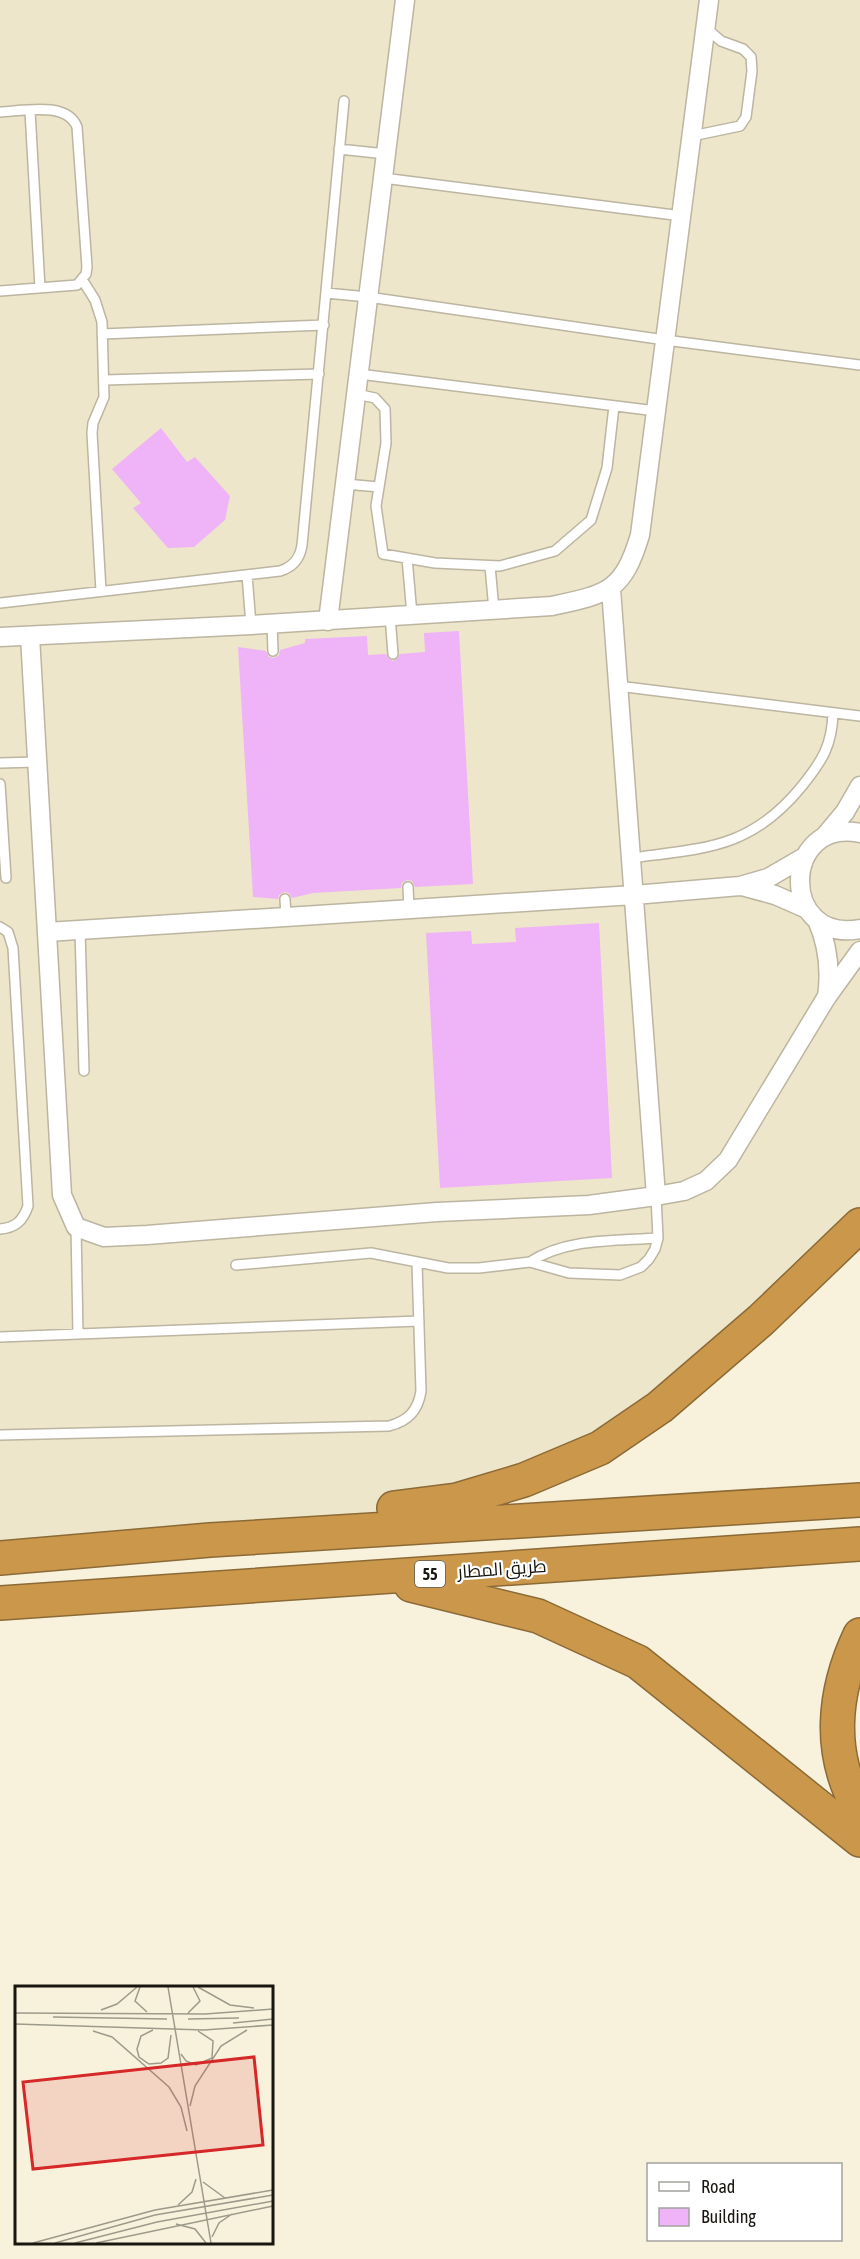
<svg xmlns="http://www.w3.org/2000/svg" width="860" height="2259" font-family="'Asap Condensed',Cairo,sans-serif">
	<style>
		.built { fill: #eee6ca }
		.building { fill: #efb3f8 }
		.lines { fill: none; stroke-linecap: round; stroke-linejoin: round }
		.lane-casing { stroke: #bbb5a1; stroke-width: 12 }
		.street-casing { stroke: #bbb5a1; stroke-width: 21 }
		.highway-casing { stroke: #8c6a36; stroke-width: 36 }
		.lane { stroke: #fff; stroke-width: 9 }
		.street { stroke: #fff; stroke-width: 18 }
		.highway { stroke: #cb984b; stroke-width: 33 }
		.labels { text-anchor: middle; stroke-width: 4.5; stroke-linejoin: round; paint-order: stroke }
		.shield { fill: #fff; stroke: #5d5c57; stroke-width: 1.5 }
		.shield-label { font-size: 16px; font-weight: bold; fill: #18160f }
		.street-label { font-size: 18px; fill: #18160f; stroke: #fff }
		.inset-road { fill: none; stroke: #9e9a8b; stroke-width: 1.5 }
		.view { fill: #d62828; fill-opacity: 0.15; stroke: #d62828; stroke-width: 3 }
		.inset-edge { fill: none; stroke: #18160f; stroke-width: 3 }
	</style>
	<rect width="100%" height="100%" fill="#f8f2dd"/>
	<path class="built" d="M0,0H860V1225L660,1407L457,1500L266,1527L0,1558Z"/>
	<path class="building" d="M161,428L187,462L195,457L230,496L225,520L194,547L168,548L133,508L141,503L112,469Z
		M459,631L473,884L415,887L412,881L407,880L402,883L401,888L313,893L292,898L289,893L284,892L279,895L278,899L253,897L238,647L266,651L269,657L274,658L279,655L280,650L305,643V639L367,636L368,655L386,654L388,658L393,661L397,659L400,654L425,652L424,633Z
		M599,923L612,1178L440,1188L426,933L471,931L472,944L516,942L515,928Z"/>
	<g class="lines">
		<defs>
			<path id="lane" d="M30,111L40,288
				M0,112C23,111 67,101 77,127L87,267L86,274L77,285L0,291
				M692,136L740,126L746,117L752,71L751,57L743,49L721,41L706,28
				M339,149L386,154
				M383,178L682,216
				M83,281L95,300L102,322L104,397L93,423L92,433L101,591
				M326,293L368,297L665,340L860,365
				M102,334L324,325
				M359,374L656,411
				M104,380L319,374
				M356,394L375,398L385,409L386,443L376,506L383,554L435,563L500,566L555,551L591,520L607,468L614,406
				M345,484L379,487
				M407,558L412,615
				M490,566L494,610
				M247,575L251,625
				M0,603L280,571C293,567 300,559 302,545L344,101
				M390,616L393,654
				M272,624L273,651
				M618,686L860,716
				M0,763L37,762
				M0,784L6,878
				M631,858C705,848 751,849 802,786C822,761 832,746 833,713
				M408,887L409,909
				M285,899L286,917
				M0,927L8,932L13,948L28,1206C23,1221 15,1228 0,1229
				M80,930L84,1071
				M76,1227L78,1334
				M530,1262C566,1238 616,1241 658,1238
				M236,1265L371,1253L448,1268H479L530,1262L569,1273L620,1275L641,1267L649,1259L655,1249L658,1238L656,1196
				M0,1337L419,1321
				M0,1435L389,1426C408,1421 418,1411 421,1391L417,1263"/>
			<path id="street" d="M611,589L656,1196
				M328,621L405,0
				M30,636L62,1195L76,1227L104,1237L147,1235L437,1212L589,1205L656,1196L684,1191L706,1181L728,1160L826,998L860,951
				M0,637L251,625L552,606C607,594 623,592 640,535L709,0
				M860,833C781,817 779,944 860,929
				M824,837L845,812L860,786
				M742,886L775,895L807,909
				M817,920C828,945 831,969 827,997
				M47,932L634,895L740,886L768,878L806,856"/>
			<path id="highway" d="M394,1508L457,1500L524,1480L600,1448L660,1407L761,1320L860,1225
				M0,1558L210,1540L860,1500
				M411,1585L538,1616L638,1662L860,1840
				M0,1603L860,1544
				M860,1635C833,1692 827,1754 860,1810"/>
		</defs>
		<use href="#lane" class="lane-casing"/>
		<use href="#street" class="street-casing"/>
		<use href="#highway" class="highway-casing"/>
		<use href="#lane" class="lane"/>
		<use href="#street" class="street"/>
		<use href="#highway" class="highway"/>
	</g>
	<g class="labels">
		<rect class="shield" x="415" y="1561" width="30" height="26" rx="4.5"/>
		<g class="shield-label">
			<text x="430" y="1580">55</text>
		</g>
		<g class="street-label">
			<text transform="translate(502 1569) rotate(-4)" y="6">طريق المطار</text>
		</g>
	</g>
	<g transform="translate(15 1986)">
		<rect width="258" height="258" fill="#f8f2dd"/>
		<path class="inset-road" d="M125,1L120,15L132,26M153,1L196,257M183,1L215,19L239,22M86,24L102,18L122,1M0,27L190,28L258,23M173,27L185,15L178,1M38,31L152,33M173,33L224,32M218,37L258,33M0,38L189,44L258,39M138,44L126,50L122,63L124,71L134,78L146,77L153,72L156,49M78,45L97,51L154,101L166,121L172,145M166,68L171,75L181,79L197,72L198,55L183,45M175,120L180,100L206,60L232,44M188,196L210,212M163,219L177,206L181,193M161,238L180,243L191,257M197,251L204,237L217,228M18,257L140,224L258,204M40,257L140,229L258,209M60,257L142,236L258,215M81,257L258,220"/>
		<path class="view" d="M239,71L248,159L18,183L8,96Z"/>
		<rect width="258" height="258" class="inset-edge"/>
	</g>
	<rect x="647" y="2163" width="195" height="78" fill="#ffffff" stroke="#a3a29f" stroke-width="1.5"/>
	<rect x="659" y="2182" width="30" height="9" fill="#ffffff" stroke="#a3a29f" stroke-width="1.5"/>
	<text x="701" y="2193" font-size="18" fill="#18160f">Road</text>
	<rect x="659" y="2208" width="30" height="18" fill="#efb3f8" stroke="#a3a29f" stroke-width="1.5"/>
	<text x="701" y="2223" font-size="18" fill="#18160f">Building</text>
</svg>
